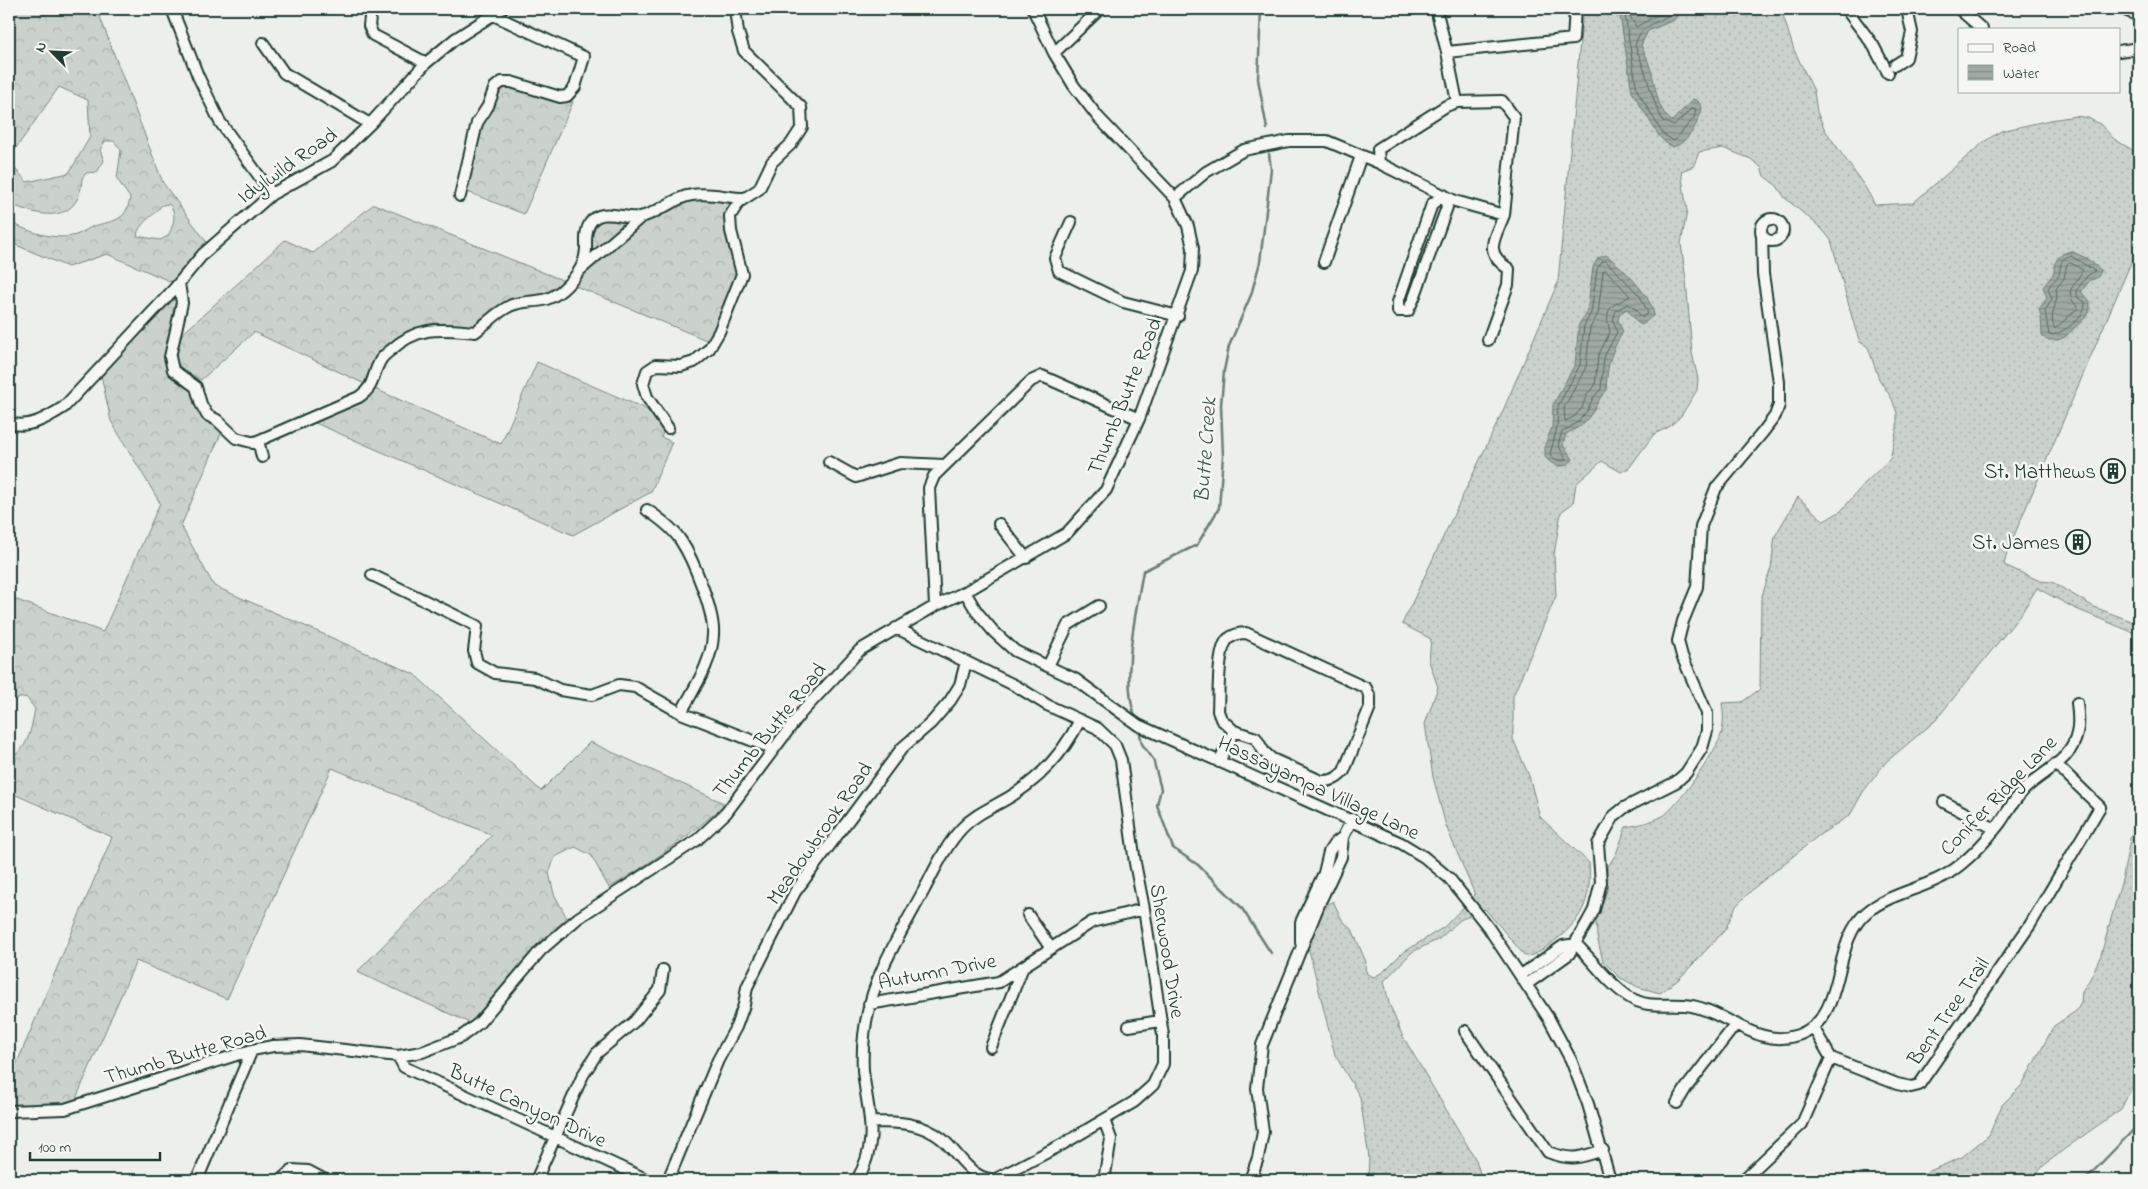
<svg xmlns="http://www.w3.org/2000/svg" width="2148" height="1189" font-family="'Indie Flower',sans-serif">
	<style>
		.grass { fill: url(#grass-dots); stroke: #758880 }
		.forest { fill: url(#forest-crowns); stroke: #758880; fill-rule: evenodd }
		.water { fill: url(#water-rules); stroke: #6c7e77 }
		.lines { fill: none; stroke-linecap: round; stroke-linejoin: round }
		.shore { stroke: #526961; stroke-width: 1 }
		.stream { stroke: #6c7e77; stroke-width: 2.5 }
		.minor-casing { stroke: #1f3d34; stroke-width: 14 }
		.minor { stroke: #f6f6f2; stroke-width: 10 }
		.labels { text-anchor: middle; stroke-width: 5; stroke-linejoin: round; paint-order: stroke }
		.street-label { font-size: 21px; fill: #1f3d34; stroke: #f6f6f2 }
		.poi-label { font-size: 21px; fill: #1f3d34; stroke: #f6f6f2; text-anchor: end }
		.water-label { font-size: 22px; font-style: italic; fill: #3f5850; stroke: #f6f6f2 }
	</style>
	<defs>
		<pattern id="grass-dots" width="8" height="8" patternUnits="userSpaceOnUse" patternTransform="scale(1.25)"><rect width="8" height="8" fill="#cbd2cc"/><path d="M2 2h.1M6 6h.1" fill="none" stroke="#aeb5b0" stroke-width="1.8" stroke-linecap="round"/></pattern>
		<pattern id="forest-crowns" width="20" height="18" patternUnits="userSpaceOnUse" patternTransform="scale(1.25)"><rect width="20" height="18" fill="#cbd2cc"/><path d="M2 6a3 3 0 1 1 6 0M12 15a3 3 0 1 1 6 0" fill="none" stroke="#aeb5b0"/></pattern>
		<pattern id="water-rules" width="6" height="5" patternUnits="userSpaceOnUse" patternTransform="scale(1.25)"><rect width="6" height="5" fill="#9faaa4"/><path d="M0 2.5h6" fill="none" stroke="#818c86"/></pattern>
	</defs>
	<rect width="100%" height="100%" fill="#edefea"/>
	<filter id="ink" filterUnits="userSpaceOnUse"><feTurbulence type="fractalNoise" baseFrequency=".02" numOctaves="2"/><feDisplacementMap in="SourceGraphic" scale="10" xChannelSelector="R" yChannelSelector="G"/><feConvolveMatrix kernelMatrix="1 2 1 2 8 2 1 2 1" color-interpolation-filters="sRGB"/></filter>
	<g filter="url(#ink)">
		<path class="grass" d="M1583,9H1781L1794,50L1814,91L1817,112L1825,130L1865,187L1875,205L1913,203L1985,141L2001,131L2050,120L2076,116L2088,118L2100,124L2114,139L2139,154V244L2007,552L2004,565L2040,581L2052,582L2094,607L2139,624V635L2074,608L2037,588L2021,614L1935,721L1886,762L1863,792L1850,815L1818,836L1755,887L1736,906L1725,930L1678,980L1660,993L1638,987L1619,977L1603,961L1597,937L1596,921L1607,891V868L1616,854L1626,827C1638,825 1651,822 1663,816C1677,807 1714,754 1720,738C1724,727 1724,714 1722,703L1742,702L1760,689L1761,599L1771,568L1775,536L1798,497L1824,521L1841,511L1864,484L1890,459L1897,428V413L1892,399L1879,379L1868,347L1860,342L1855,328L1831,240L1821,228L1785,198L1777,186L1764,176L1761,167L1751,159L1723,148L1699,152L1694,166L1681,171L1687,211L1681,244L1686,280L1692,353L1698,379L1697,390L1681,416L1669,427L1654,434L1629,468L1621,472L1602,461L1576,484L1573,503L1561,512L1554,555L1556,596L1513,696V739L1529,776L1540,817L1589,863C1592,901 1581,923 1549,945C1541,951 1535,956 1525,956L1485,909L1460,920L1439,939L1412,952L1384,981L1389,1003L1402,1035L1476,1160L1482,1180H1368L1369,1158L1360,1097L1335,1055L1307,942L1317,913L1333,901L1342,920L1352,929L1366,962L1365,968L1367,974L1374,977L1383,972L1401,954L1444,927L1475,895L1446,826L1433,777L1425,724L1438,687L1429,661L1431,639L1402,624L1502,413L1558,282Z
			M2139,814V1073L2121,1109L2066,1148L2043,1166L2032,1180H1909L1962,1157L1989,1135L2002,1105L2022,1085L2054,1026L2076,1011L2081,1003L2082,991L2090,979L2101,955L2123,876L2130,839Z"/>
		<path class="forest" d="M9,9H99L100,17L163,183L208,244L174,283L107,254L68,267L9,242V220C24,232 57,241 76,235C82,233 88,228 94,226C114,220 126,222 130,198L117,179L121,150L114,141H105L100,150L104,161L97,172L86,173L82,178C80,225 40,218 9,203V162L27,182L69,173L90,137L88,100L59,87L9,158ZM169,204C178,214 173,226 168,236L160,240L137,236C138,223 154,216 162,205Z
			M501,85L561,101L573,102L524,214L465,191L479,127Z
			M705,196L734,202L725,218L724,228L739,274L711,342L573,285L636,223L688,199Z
			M374,204L567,282L547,296L517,300L476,327L434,323L401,336L376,357L367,385L254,332L201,380L176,366L174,357L177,339L285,240L313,253Z
			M606,217L626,221L590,256C587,237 590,228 606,217Z
			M176,292L178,301L166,355L167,371L188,386L222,431L181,526L214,586L414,674L541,791L590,742L726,804C689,836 651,863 609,888L591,855L575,847L555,857L549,873L554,894L567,918L534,949L470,1023L357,972L492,835L332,768L227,999L136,961L74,1103L9,1105V1082L112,837L9,792V758C29,750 31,728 35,709L26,697L9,700V597L103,632L160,503L111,421L101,375Z
			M537,362L646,409L664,430L661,437L672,442L651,492L573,535L313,422L358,401L375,389L501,444Z"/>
		<path class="water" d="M1619,9H1682L1674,20L1648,31L1641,45C1644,52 1648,60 1650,67C1656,84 1656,110 1672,121L1693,99L1698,101L1702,108C1699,122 1689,142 1673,147L1666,143L1659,136L1632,92Z
			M2071,251L2086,258L2101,270C2100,277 2096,279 2090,280L2081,292L2090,301V310L2085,318L2065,337L2058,340H2047L2042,336L2041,317L2039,309L2047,298L2043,287L2054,273C2053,261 2060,253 2071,251Z
			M1606,255C1621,266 1652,296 1654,315L1642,325L1638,323L1627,309L1620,313L1618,320L1623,332C1610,353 1607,366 1606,391C1598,399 1597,406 1591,414C1585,424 1576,429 1566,434L1563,445L1573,459C1565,471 1552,466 1545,457V445L1552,427L1553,405L1575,364L1579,324L1587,312L1593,267L1598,258Z"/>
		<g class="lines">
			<path class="shore" d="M1624,9L1637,90L1663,134L1674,141L1694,118L1696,109L1692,108L1674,126L1663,121C1650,97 1647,71 1635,46C1641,20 1662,25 1676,9
				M1630,9V16L1636,27L1668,9
				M2071,256L2095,271L2087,276L2076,291L2078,298L2085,302C2087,316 2061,336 2049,335L2045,311L2052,299L2048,288C2051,283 2057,280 2059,275C2061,267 2059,257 2071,256Z
				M1606,261L1640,296L1648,313L1642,318L1635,308L1628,304L1616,310L1613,320L1617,332L1604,357L1601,389L1593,398L1587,411L1578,422L1562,432L1558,445L1566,459L1563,461L1553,459L1550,454L1557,428L1558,406L1580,365L1584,326L1591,313L1597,269L1602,262Z
				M2071,263L2083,270L2070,291L2072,300L2078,308L2055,329C2047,315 2060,303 2056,289L2064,278L2067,264Z
				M1606,270L1630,296C1612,307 1603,305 1610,332L1598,356L1595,386L1587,394L1582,408L1574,417L1565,421L1564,408L1586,367L1590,328L1598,314L1603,271Z"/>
			<path class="stream" d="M1261,9L1258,79L1267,129
				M1134,714C1122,674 1136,612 1143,571L1197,545L1219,508L1223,456L1221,405L1224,371L1229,346L1251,295L1260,262L1271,169L1269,154
				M1140,734L1142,744L1153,759L1161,789L1157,805L1173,848L1198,865L1241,907L1271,953
				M2085,1180L2139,1124"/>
			<defs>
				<path id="minor" d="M172,9L198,76L220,122L272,194
					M371,9L369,26L373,35L426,63
					M1436,9L1447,52L1457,102
					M1846,9L1873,45L1888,73
					M1959,9L1982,29
					M2123,9L2139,16
					M263,43L284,73L370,124
					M2119,51L2139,48
					M1447,52L1573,39L1575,9
					M1054,53L1100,9
					M1895,65L1906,58L1912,32L1907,9
					M1444,195L1447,207L1414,298L1408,311H1398V302L1432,204Z
					M460,196L477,123L488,106L495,87L502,82H511L560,97L567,96L575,87L584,57L493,15
					M1175,198L1206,172L1244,150L1289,141H1327L1379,163L1378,149L1446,106L1457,102L1502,101L1514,117L1504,215L1455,201L1379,163
					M1761 230a11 11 0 1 1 22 0a11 11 0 1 1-22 0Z
					M1071,222L1055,258L1059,271L1123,302L1178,316
					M1324,262L1361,156
					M580,270L640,218
					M179,283L182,303L170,357L173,370L196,387L201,404L207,415L217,420L236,438L259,444L262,457
					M1488,340L1508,285L1509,269C1483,252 1494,240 1504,215
					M9,423C29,429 47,418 64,407L174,289L203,254L272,194L332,161L370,124L426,63L455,39L502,9
					M668,428L647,397L643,384L647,371L656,365L681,366L694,362L709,349L719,332L742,274L731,231L730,216L739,202L759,189L772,162L791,144L802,127L801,107L744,51L738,32L735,9
					M253,443L359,397C376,385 371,377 380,361C382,357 387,353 391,350C419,325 441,329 475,332C486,324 499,310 512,305C533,298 543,306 562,290C571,282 583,269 585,256C588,245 583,234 590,223C601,206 625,220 640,217C658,214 674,197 692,195C711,192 727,198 745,198
					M829,462L856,477L900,463L944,465
					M647,510C659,518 673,528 681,541C693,559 715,613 713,635C712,663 694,688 681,713
					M999,524L1026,558
					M372,575L477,626L474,651L477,663L495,673L535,678L560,690L592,695L619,685L635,687L681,713L774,749
					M965,592L977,612L994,632L1015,651L1075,679L1138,725L1401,843L1424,857L1449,878L1488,927L1549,1019L1571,1060L1588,1104L1610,1180
					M935,606L929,488L934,476L1031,381L1042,376L1139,419
					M1048,666L1068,625L1099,606
					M1219,762L1234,731L1256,738L1264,752L1272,759L1321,781C1332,781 1337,779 1344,771L1370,707V697L1366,688L1246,633C1239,633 1234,634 1228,639C1217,649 1219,696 1218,711L1221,719L1234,731
					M1944,802L1995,829
					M1028,915L1050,947
					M1301,943V922L1324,873L1329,852L1335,843L1343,837
					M1576,944C1593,961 1609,984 1629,997C1649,1010 1671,1002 1692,1006C1729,1013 1758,1049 1798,1035C1849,1017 1829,944 1867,912C1890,893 1924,889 1949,873C1969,860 1986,841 2000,823C2007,813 2013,801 2022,792C2036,776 2058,768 2070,750C2080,735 2079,720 2077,703
					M1521,975L1563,946L1576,944
					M1527,984L1569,954L1588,921L1594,910L1601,882L1598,844L1614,816L1624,808L1676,782L1686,773L1702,748L1707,731V713L1682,656L1678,641L1683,621L1697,587L1701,526L1716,488L1763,432L1775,416L1779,405V382L1763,274L1762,235
					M869,1004L999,982L1092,922L1144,909
					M1129,1026L1160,1021
					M1813,1027L1831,1058L1897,1084L1911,1087L1919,1085L2030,925L2100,807L2056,764
					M1465,1031L1548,1152C1571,1161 1580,1158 1603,1150
					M991,1047L1023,967
					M398,1056L404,1067L417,1073L648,1180
					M1677,1103L1686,1088L1736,1024
					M9,1111L65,1109L252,1050L273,1046L300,1045L398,1056L422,1052L461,1037L479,1023L541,950L578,918L697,840L726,813L801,713L860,650L935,606L965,592L1067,533L1106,490L1139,419L1192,271L1193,248L1188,226L1175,198L1098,117L1074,86L1054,53L1033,9
					M872,1122C897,1122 921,1122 942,1139C958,1152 972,1182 996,1179L1063,1144L1134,1102L1153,1085L1163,1064V1035L1144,909L1135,863L1121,760L1115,745L1097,728L1047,705L1016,686L896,628
					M197,1180L252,1050
					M281,1180L292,1170L308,1171L325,1180
					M536,1180L583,1075L597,1053L635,1021L660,990L663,970
					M668,1180L718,1060L736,1027L744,1005L747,987L795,892L902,748L931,723L950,701L960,685L966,662
					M857,1180C881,1138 867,1113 863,1070C861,1032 869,997 885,963C897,938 911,914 924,890C935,869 946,845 962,828C976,813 996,806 1013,795C1043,776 1064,752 1080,720
					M1104,1180L1111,1139L1104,1120
					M1250,1180L1258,1158L1263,1132L1257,1088L1262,1045L1320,902L1341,857L1343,837L1352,819
					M1743,1180L1802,1124L1831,1058"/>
			</defs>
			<use href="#minor" class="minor-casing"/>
			<use href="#minor" class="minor"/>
		</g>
	</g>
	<defs>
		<symbol id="building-ring" viewBox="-11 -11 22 22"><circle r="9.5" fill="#f6f6f2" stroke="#1f3d34" stroke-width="1.5"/><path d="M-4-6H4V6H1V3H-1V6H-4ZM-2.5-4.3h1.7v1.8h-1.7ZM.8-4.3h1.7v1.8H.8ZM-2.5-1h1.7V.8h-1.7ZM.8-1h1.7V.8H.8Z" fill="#1f3d34"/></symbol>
	</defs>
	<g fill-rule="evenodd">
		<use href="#building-ring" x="2099" y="457" width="28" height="28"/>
		<use href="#building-ring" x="2064" y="528" width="28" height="28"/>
	</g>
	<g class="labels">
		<g class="street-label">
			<text transform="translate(287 165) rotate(-35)" y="7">Idylwild Road</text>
			<text transform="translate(1124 396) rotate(-68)" y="7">Thumb Butte Road</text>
			<text transform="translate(769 730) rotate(-51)" y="7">Thumb Butte Road</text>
			<text transform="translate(1319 787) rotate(25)" y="7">Hassayampa Village Lane</text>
			<text transform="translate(1998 795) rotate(-46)" y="7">Conifer Ridge Lane</text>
			<text transform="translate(819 833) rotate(-55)" y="7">Meadowbrook Road</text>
			<text transform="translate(1168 951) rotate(81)" y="7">Sherwood Drive</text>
			<text transform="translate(937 971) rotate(-11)" y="7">Autumn Drive</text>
			<text transform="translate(1948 1011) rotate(-55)" y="7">Bent Tree Trail</text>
			<text transform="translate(185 1054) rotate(-16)" y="7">Thumb Butte Road</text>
			<text transform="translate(528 1105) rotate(25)" y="7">Butte Canyon Drive</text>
		</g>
		<g class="poi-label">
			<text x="2096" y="478">St. Matthews</text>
			<text x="2060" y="549">St. James</text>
		</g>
		<g class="water-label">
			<text transform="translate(1204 450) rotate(-86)" y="8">Butte Creek</text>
		</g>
	</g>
	<rect width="2148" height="1189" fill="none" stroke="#f6f6f2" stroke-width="30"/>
	<rect x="15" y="15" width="2118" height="1159" fill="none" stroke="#1f3d34" stroke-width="2" filter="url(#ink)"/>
	<rect x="1958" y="28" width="162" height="65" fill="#f6f6f2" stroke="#a0aca6"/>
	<rect x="1968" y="44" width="25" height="8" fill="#f6f6f2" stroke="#a0aca6"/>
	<text x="2003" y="52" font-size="15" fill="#1f3d34">Road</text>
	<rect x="1968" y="65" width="25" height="15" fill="url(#water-rules)" stroke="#a0aca6"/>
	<text x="2003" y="78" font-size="15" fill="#1f3d34">Water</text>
	<g transform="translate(52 52) rotate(294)" stroke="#f6f6f2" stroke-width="4" paint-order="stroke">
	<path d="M0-4L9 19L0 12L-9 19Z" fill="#1f3d34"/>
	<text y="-8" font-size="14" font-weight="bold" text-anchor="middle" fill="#1f3d34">N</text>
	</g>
	<path d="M30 1152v8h130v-8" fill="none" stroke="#1f3d34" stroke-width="2.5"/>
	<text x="38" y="1152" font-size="15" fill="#1f3d34" stroke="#f6f6f2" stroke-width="4" paint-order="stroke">100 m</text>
</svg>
